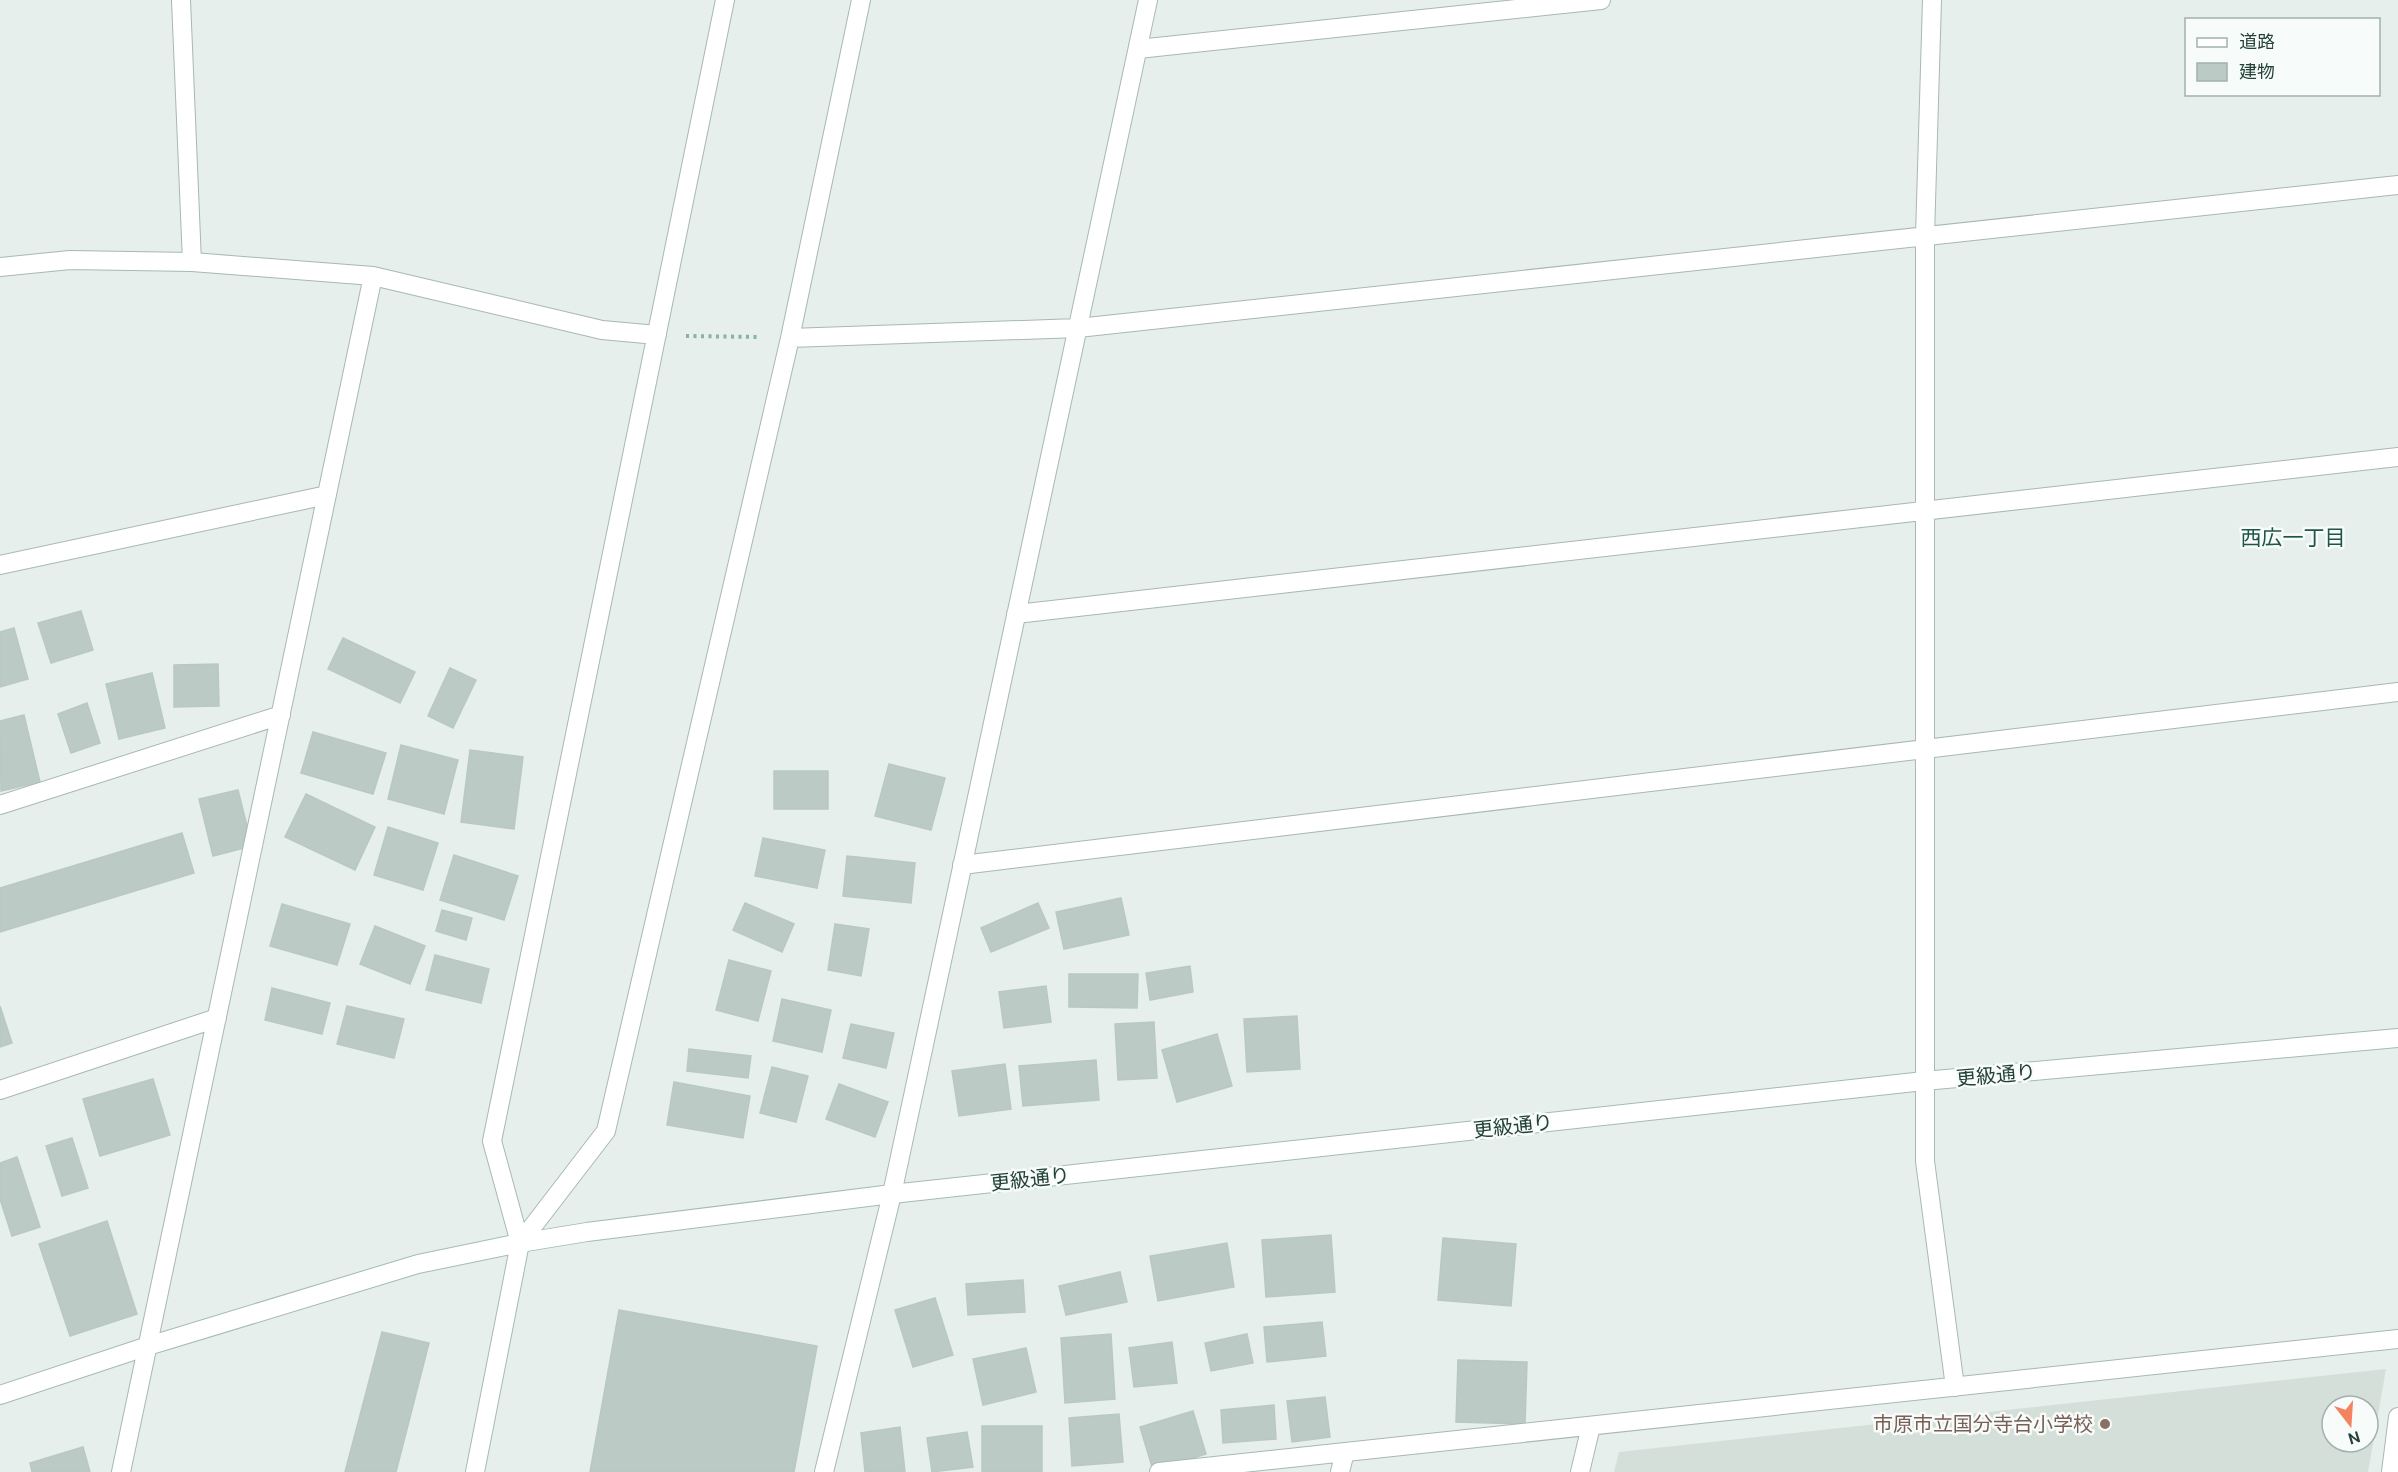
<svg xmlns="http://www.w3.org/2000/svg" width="2398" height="1472" font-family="Ubuntu,'Noto Sans JP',sans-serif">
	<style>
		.built { fill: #d4dfda; fill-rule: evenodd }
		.building { fill: #bbcac4; stroke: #b8c9c2; stroke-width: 1.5 }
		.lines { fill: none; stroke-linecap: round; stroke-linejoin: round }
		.street-casing { stroke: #a8b8b2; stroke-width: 20 }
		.secondary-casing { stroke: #a4bbb3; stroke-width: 20 }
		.path { stroke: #86b3a5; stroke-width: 4; stroke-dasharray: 3 4.5; stroke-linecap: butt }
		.street { stroke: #fff; stroke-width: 18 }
		.secondary { stroke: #fff; stroke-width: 18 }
		.education-dot { fill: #8d6e63; stroke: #f7fbf9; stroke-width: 2 }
		.labels { text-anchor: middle; stroke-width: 5; stroke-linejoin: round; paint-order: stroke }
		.street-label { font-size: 20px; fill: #24423a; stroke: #f7fbf9 }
		.education-label { font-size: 20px; fill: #785e54; stroke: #f7fbf9; text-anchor: end }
		.neighbourhood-label { font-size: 21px; fill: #1f5548; stroke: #f7fbf9 }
	</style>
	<rect width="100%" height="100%" fill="#e6efeb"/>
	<path class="built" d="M2386,1369L2368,1472H1614L1619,1452ZM2332,1406H2368V1442H2332Z"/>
	<path class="building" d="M81,611L93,650L51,663L38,623Z
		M14,628L28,679L0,687V632Z
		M343,638L415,672L400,703L328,669Z
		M218,664L219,706L174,707V665Z
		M450,668L476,680L453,728L428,716Z
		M152,673L165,728L119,739L106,684Z
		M87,703L100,743L71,753L58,714Z
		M24,715L40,782L1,791L0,721Z
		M313,732L386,753L373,794L301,773Z
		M401,745L458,760L444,814L388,799Z
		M470,750L523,757L514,829L461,822Z
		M889,764L945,778L931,830L875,816Z
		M774,771H828V809H774Z
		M238,790L252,846L213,856L199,799Z
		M306,794L375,827L355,870L285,837Z
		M388,827L438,843L423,890L374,875Z
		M182,833L194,873L0,932V888Z
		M763,838L825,850L817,888L755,876Z
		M454,855L518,876L504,920L440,900Z
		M847,856L915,863L911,903L843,896Z
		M1121,898L1129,935L1064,949L1056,912Z
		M745,903L794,924L782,952L733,930Z
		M1038,903L1049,928L991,952L981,928Z
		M282,904L350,924L337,965L270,946Z
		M442,910L472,918L466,940L436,931Z
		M835,924L869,929L861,976L828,970Z
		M375,926L425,946L410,984L360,964Z
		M435,955L489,969L481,1003L426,990Z
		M729,960L771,971L758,1021L716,1010Z
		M1190,966L1193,992L1150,1000L1146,973Z
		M1069,974H1138L1137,1008L1069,1007Z
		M1046,986L1051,1022L1004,1028L999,992Z
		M272,988L330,1003L322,1034L265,1020Z
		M782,999L831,1010L822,1052L773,1041Z
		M0,1006L12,1043L0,1047Z
		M347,1006L404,1019L394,1058L337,1044Z
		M1297,1016L1300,1069L1247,1072L1244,1019Z
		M1154,1022L1157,1078L1118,1080L1115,1024Z
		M851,1024L894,1033L886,1068L843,1058Z
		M1217,1034L1232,1086L1177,1102L1162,1050Z
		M689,1049L751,1056L748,1078L687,1071Z
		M1096,1060L1099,1100L1023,1106L1019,1066Z
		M1005,1064L1011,1109L959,1116L952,1071Z
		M772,1067L808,1076L796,1122L760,1113Z
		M153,1079L170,1135L100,1156L83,1099Z
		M674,1082L750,1096L743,1138L667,1125Z
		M839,1084L888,1102L875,1137L826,1119Z
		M72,1138L88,1188L62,1196L46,1146Z
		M17,1157L40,1227L12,1236L0,1199V1163Z
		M107,1221L137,1314L70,1336L39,1244Z
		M1331,1235L1335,1292L1266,1297L1262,1240Z
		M1443,1238L1516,1244L1511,1306L1438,1300Z
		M1227,1243L1234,1287L1158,1301L1150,1256Z
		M1120,1272L1127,1302L1066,1315L1059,1286Z
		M1023,1280L1025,1312L968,1315L966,1284Z
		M935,1298L953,1355L913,1367L895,1310Z
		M619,1310L817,1346L794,1472H590Z
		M1322,1322L1326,1356L1267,1362L1264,1327Z
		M382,1332L429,1343L396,1472H345Z
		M1111,1334L1115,1399L1065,1403L1061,1338Z
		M1247,1334L1253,1363L1211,1371L1205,1343Z
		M1172,1342L1177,1383L1134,1387L1129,1348Z
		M1026,1348L1036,1392L983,1405L973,1359Z
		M1458,1360L1527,1362L1525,1424L1456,1422Z
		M1325,1397L1330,1437L1292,1442L1287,1401Z
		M1274,1405L1276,1439L1223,1443L1221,1410Z
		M1193,1411L1206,1454L1153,1470L1140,1427Z
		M1119,1414L1123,1462L1072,1466L1069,1418Z
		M982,1426H1042V1472H982Z
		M900,1427L905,1472H865L861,1433Z
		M967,1432L973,1467L932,1472L927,1438Z
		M83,1447L90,1472H32L30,1463Z"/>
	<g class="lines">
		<defs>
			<path id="street" d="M181,0L192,262
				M1932,0L1925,236V1161L1955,1387
				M1138,49L1601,0
				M0,267L70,260L192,262L373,276L602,330L657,335
				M790,338L1078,328L2398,185
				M0,565L327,495
				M1016,614L2398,457
				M0,805L281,715
				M962,865L2398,692
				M0,1090L217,1018
				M520,1243L606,1131L790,338L861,0
				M520,1243L492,1141L725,0
				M121,1472L373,276
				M824,1472L892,1194L1148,0
				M1159,1472L2398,1339
				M1340,1472L1345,1452
				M1580,1472L1591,1426
				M2391,1472L2398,1417"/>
			<path id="secondary" d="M0,1395L148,1346L418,1264L520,1243L587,1232L892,1194L1924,1081L2398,1038
				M475,1472L520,1243"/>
		</defs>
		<use href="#street" class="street-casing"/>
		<use href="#secondary" class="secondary-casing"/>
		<path class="path" d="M686,336L759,337"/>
		<use href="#street" class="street"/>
		<use href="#secondary" class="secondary"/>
	</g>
	<circle class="education-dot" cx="2105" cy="1424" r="6"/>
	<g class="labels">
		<g class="street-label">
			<text transform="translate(1996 1075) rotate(-5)" y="7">更級通り</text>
			<text transform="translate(1513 1126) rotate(-6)" y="7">更級通り</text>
			<text transform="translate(1030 1179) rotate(-6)" y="7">更級通り</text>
		</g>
		<g class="education-label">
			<text x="2093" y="1431">市原市立国分寺台小学校</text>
		</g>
		<g class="neighbourhood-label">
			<text x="2293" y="545">西広一丁目</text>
		</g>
	</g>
	<rect x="2185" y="18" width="195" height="78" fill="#f7fbf9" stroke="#a3b1ad" stroke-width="1.5"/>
	<rect x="2197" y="38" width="30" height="9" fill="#ffffff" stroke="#a3b1ad" stroke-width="1.5"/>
	<text x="2239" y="48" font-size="18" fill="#24423a">道路</text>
	<rect x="2197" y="63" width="30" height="18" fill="#bbcac4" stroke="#a3b1ad" stroke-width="1.5"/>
	<text x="2239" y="78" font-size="18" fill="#24423a">建物</text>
	<g transform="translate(2350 1424) rotate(163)"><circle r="28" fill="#f7fbf9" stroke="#a3b1ad" stroke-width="1.5"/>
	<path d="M0-4.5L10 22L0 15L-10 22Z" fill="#f4845f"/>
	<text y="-9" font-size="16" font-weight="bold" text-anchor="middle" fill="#24423a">N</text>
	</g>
</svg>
